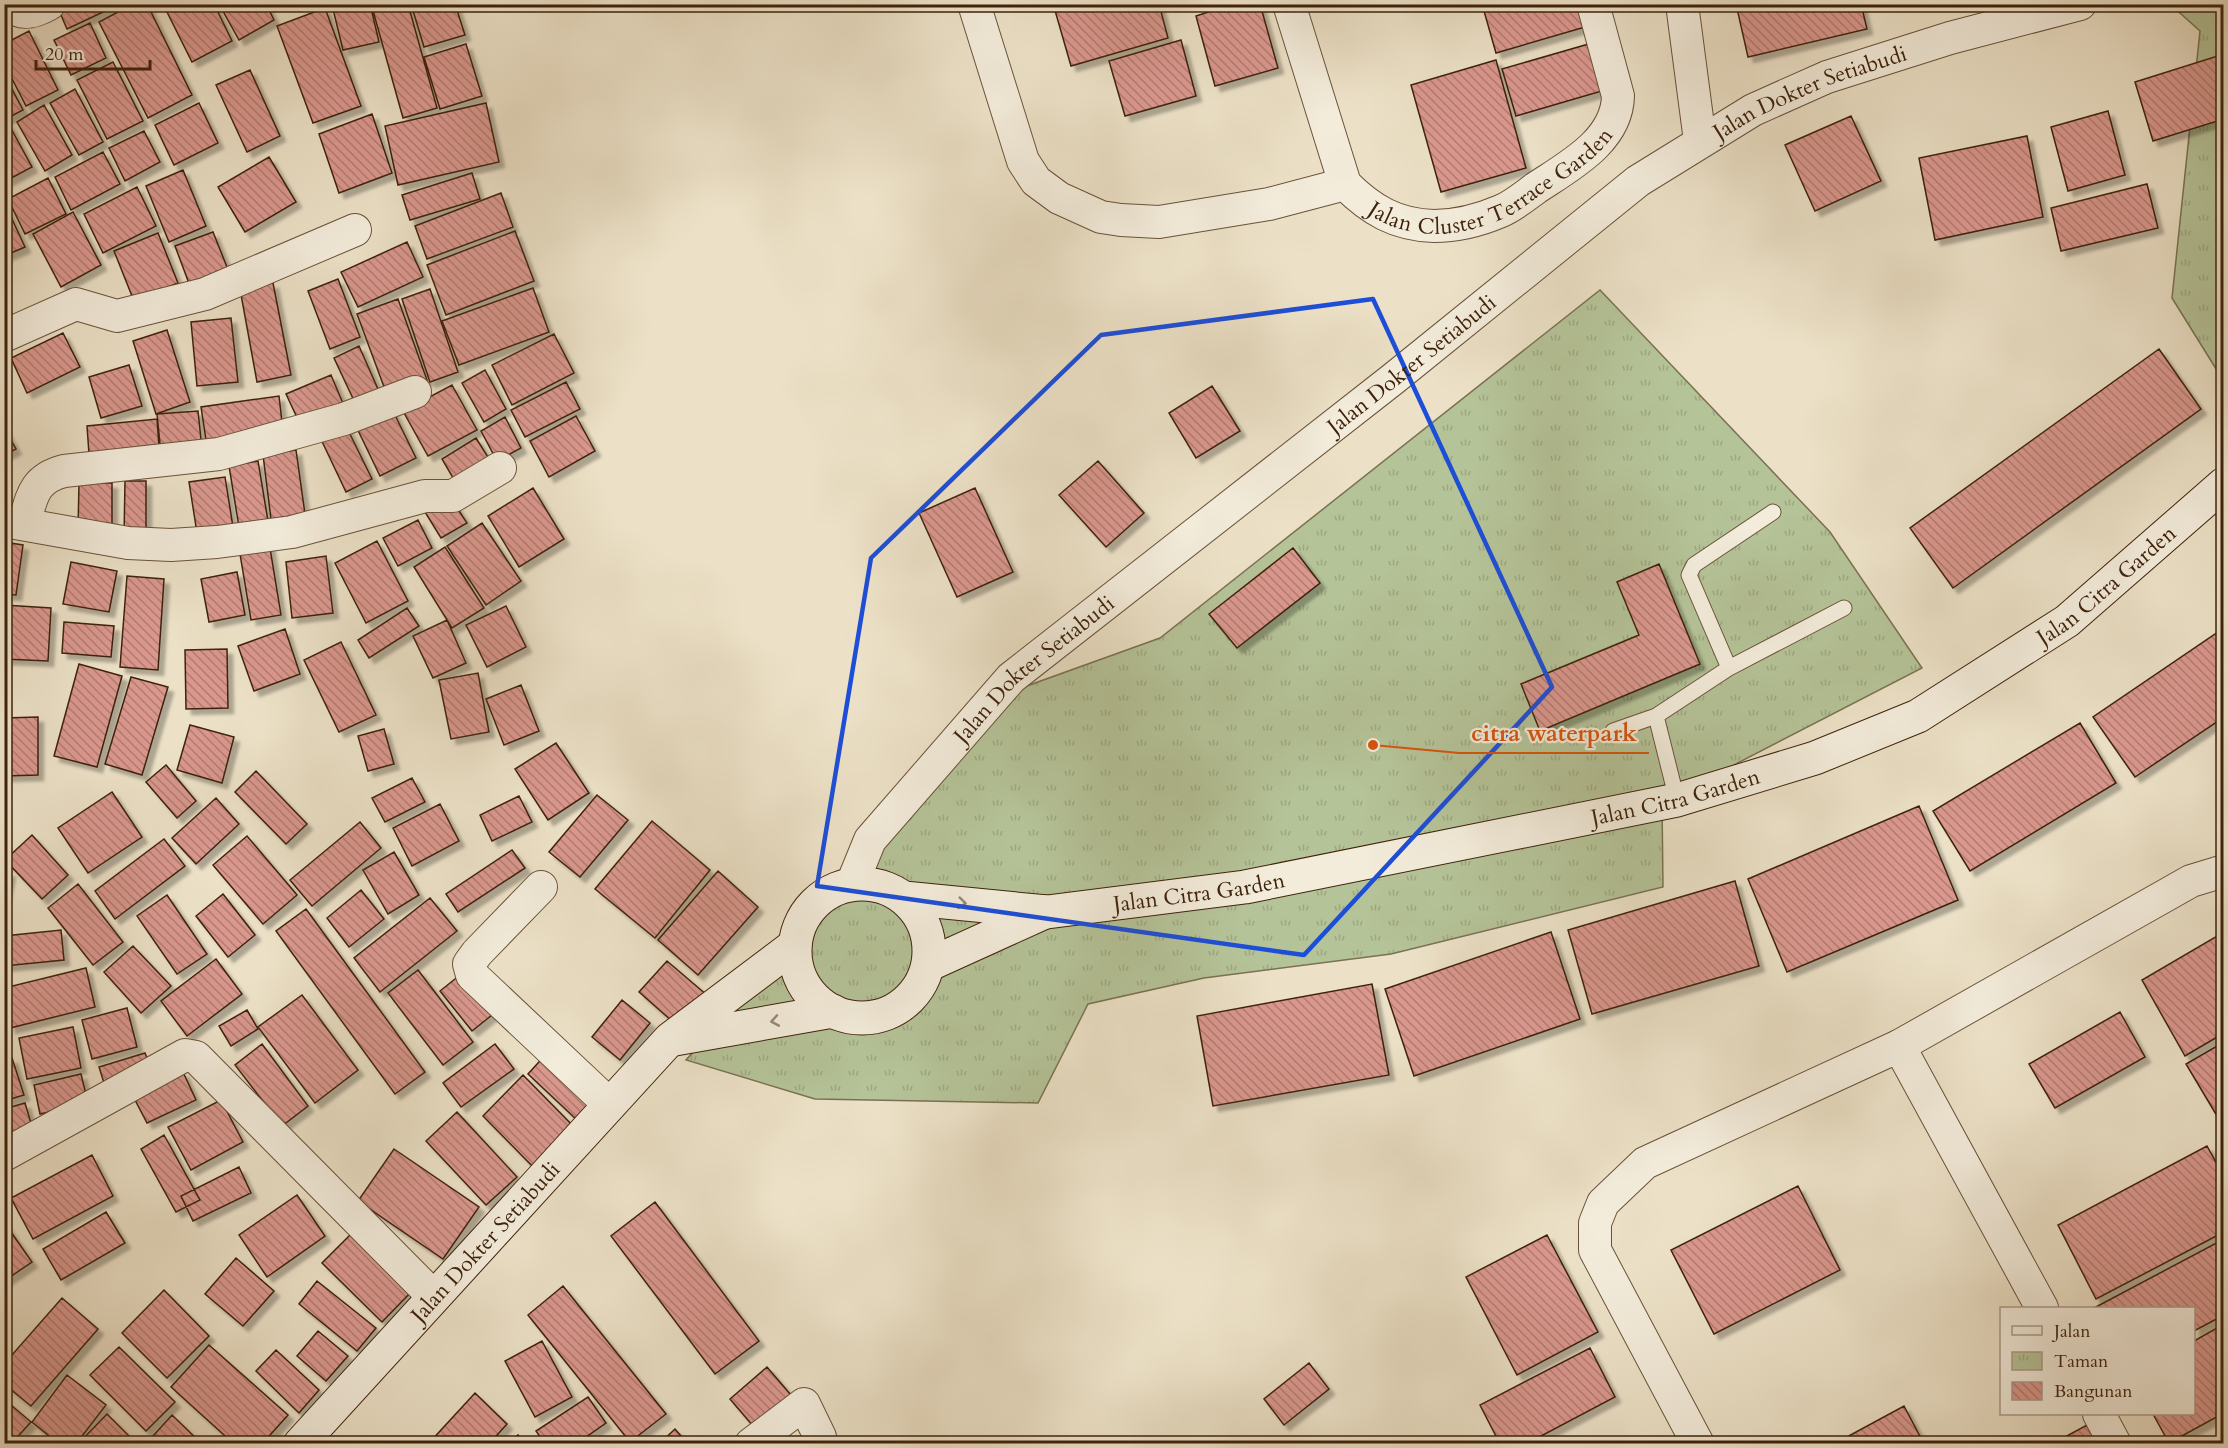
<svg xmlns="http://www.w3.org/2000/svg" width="2228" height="1448" font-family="Cardo,serif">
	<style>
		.park { fill: url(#park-tufts); stroke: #7a7252; stroke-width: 1.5 }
		.building { fill: url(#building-back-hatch); stroke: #3e220b; stroke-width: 1.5; filter: url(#shadow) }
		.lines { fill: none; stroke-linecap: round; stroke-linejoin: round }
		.lane-casing { stroke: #6a523a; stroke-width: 17 }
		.street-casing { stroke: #6a523a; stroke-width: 34 }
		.secondary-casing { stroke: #3e220b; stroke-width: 35 }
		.lane { stroke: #f3ecdb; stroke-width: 15 }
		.street { stroke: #f3ecdb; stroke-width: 32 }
		.secondary { stroke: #f3ecdb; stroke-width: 33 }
		.oneway { stroke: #988773 }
		.marked { fill: none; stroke: #1d4ed8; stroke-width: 4.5; stroke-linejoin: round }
		.labels { text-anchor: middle; stroke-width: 4.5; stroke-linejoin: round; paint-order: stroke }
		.street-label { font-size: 22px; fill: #3e220b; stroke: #f3ecdb }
		.leader { fill: none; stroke: #d7540c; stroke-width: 2 }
		.callout-dot { fill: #d7540c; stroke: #f3ecdb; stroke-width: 2 }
		.callout-label { font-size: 24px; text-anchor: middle; font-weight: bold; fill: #d7540c; stroke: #f3ecdb; stroke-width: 4.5; stroke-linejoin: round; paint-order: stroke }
	</style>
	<defs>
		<pattern id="park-tufts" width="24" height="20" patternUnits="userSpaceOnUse" patternTransform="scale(1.5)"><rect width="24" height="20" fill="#b5c398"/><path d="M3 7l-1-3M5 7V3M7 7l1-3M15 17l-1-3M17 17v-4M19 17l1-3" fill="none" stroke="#9da782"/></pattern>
		<pattern id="building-back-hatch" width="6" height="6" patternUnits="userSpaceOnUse" patternTransform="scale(1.5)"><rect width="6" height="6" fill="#da978e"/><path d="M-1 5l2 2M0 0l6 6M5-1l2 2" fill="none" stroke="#b27b72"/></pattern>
		<filter id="shadow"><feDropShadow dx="5.5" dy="5.5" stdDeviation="1.5" flood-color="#0004"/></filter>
	</defs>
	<rect width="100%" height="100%" fill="#ece1c7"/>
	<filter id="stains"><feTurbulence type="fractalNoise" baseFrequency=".00333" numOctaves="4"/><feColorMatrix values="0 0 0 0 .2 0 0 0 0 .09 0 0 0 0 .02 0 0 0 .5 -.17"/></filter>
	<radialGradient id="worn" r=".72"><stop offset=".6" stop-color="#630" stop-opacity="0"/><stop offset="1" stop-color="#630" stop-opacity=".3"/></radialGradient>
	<path class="park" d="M2171,5H2223V380L2172,298L2200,31Z
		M1600,290L1830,532L1922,668L1662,802L1663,887L1391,954L1204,978L1088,1004L1038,1103L815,1099L686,1060L1024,687L1160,638Z"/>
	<path class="building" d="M66,4H120L67,29L58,8Z
		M133,4H147L192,95L148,118L99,22Z
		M163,4H214L232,41L192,62Z
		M219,4H266L274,20L239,40Z
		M370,4L379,42L343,50L332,5Z
		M381,4H408L437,108L403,118L372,7Z
		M411,4H455L465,35L424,47Z
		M1063,4H1159L1168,38L1071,66L1054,7Z
		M1233,4H1260L1278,68L1215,86L1196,16Z
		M1482,4H1587L1592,25L1496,53Z
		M1736,4H1861L1867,29L1748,57Z
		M325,8L361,106L313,123L277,26Z
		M90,23L106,58L71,75L54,40Z
		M29,31L58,90L26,106L4,63V44Z
		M1181,40L1196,96L1125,116L1109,61Z
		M1599,41L1612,88L1516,116L1502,69Z
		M466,44L482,96L440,109L424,57Z
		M2224,54V119L2153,141L2135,82Z
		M1496,60L1526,168L1441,192L1411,85Z
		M113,62L143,121L107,139L77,80Z
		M250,70L280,136L247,152L216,85Z
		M4,74L23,110L4,120Z
		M75,89L103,142L79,155L50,103Z
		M199,103L218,143L174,165L155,125Z
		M486,103L499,162L398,185L385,126Z
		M44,105L72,155L45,171L17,122Z
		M2108,111L2125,175L2068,191L2051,127Z
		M372,114L392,173L339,193L319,134Z
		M1851,116L1881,181L1815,211L1785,145Z
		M8,123L32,167L4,182V125Z
		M144,131L160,162L125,181L109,148Z
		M2027,136L2043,217L1935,240L1919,158Z
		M103,152L120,184L71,210L55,177Z
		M269,157L296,202L245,232L218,187Z
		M183,170L206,226L169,242L146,186Z
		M472,173L480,199L410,220L402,195Z
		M48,178L66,214L25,234L8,199Z
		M2147,184L2158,228L2061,251L2051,208Z
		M137,187L156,226L103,253L84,214Z
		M501,193L513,227L427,259L415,226Z
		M4,202L25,247L4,256Z
		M73,212L101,265L61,287L33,234Z
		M515,231L534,281L446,315L427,265Z
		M213,232L229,272L190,286L175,246Z
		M158,233L178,283L134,301L114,251Z
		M407,242L423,277L358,307L341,272Z
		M338,279L360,337L330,349L308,291Z
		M273,283L291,375L257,382L240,289Z
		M533,288L549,332L459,365L442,321Z
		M430,289L458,372L430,382L402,299Z
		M398,299L427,380L387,395L357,314Z
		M231,318L238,382L197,386L191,322Z
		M167,330L190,402L156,414L133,341Z
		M63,333L80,367L27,393L11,358Z
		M554,334L574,373L512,405L492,365Z
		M359,346L381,396L357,407L334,358Z
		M2159,349L2201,409L1953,588L1910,528Z
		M129,365L142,406L101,418L89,377Z
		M485,370L506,409L484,422L462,383Z
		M331,375L347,413L301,426L286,394Z
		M566,382L580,409L525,437L511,410Z
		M452,385L477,430L428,456L403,411Z
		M1212,386L1240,431L1196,458L1169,413Z
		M279,396L283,431L206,440L201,407Z
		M391,407L416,458L380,476L355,424Z
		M198,411L202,449L161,454L157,414Z
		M576,416L595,451L549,477L530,441Z
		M505,417L521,448L497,461L481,431Z
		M157,419L159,447L89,454L87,426Z
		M344,422L372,479L346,492L319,435Z
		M4,428L16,449L4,455Z
		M476,438L491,462L456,483L442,459Z
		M296,450L305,514L271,519L263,455Z
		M258,461L269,527L240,533L229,466Z
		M1098,461L1144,513L1106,547L1059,495Z
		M225,477L233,527L197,533L189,482Z
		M125,481H146V537H124Z
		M79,483H112V530L78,529Z
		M533,488L564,539L519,567L488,516Z
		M975,488L1013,572L957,597L919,513Z
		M450,497L467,523L441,538L425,512Z
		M418,520L432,548L398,566L383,538Z
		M482,523L521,581L486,605L447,546Z
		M268,536L281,615L251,620L238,542Z
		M377,541L408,601L366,623L335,563Z
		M4,542L23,545L16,595L4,594Z
		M445,547L484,608L452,628L414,567Z
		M1293,548L1320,583L1237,648L1209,614Z
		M326,556L333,613L292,618L286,562Z
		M71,562L117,571L109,612L63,604Z
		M1659,564L1700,664L1540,731L1521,684L1639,635L1617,582Z
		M237,572L245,615L209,622L201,579Z
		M127,576L164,579L158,670L120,667Z
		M4,605L51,608L48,661L4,659Z
		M506,606L526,647L487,667L466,625Z
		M407,608L419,626L369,658L358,640Z
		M447,620L466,663L433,678L413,636Z
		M64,622L114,626L111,657L62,653Z
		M2224,628V717L2135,777L2093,717Z
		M285,629L300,674L254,691L238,646Z
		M341,642L376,715L339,732L304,660Z
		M227,649L228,708L186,709L185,650Z
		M79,664L122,676L97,767L54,756Z
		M478,673L489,732L451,739L439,680Z
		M131,677L168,687L142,775L105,764Z
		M521,685L539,731L504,745L486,699Z
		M38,717V775L4,776V718Z
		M2080,723L2116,783L1970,871L1933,811Z
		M190,725L234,737L222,783L177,770Z
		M384,729L394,764L368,771L358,736Z
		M556,743L589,793L548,820L515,769Z
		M166,765L196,801L177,818L146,782Z
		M256,771L307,824L286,844L235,792Z
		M412,778L425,802L385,822L372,798Z
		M112,792L142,837L88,873L58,828Z
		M597,795L628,820L580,877L549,852Z
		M519,796L532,822L492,841L480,815Z
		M216,798L239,824L196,864L172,838Z
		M440,804L459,841L412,866L393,828Z
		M1919,806L1958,900L1787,972L1748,879Z
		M652,821L710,870L655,938L595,889Z
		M360,822L381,848L312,906L290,880Z
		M32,835L68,875L42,899L5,860Z
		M247,836L297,895L263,924L213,865Z
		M164,839L185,866L115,919L95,891Z
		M512,850L525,868L458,912L446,894Z
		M394,852L419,895L388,914L363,870Z
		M4,871L10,872L4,900Z
		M718,871L758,907L698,975L658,940Z
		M1735,881L1759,966L1592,1014L1568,930Z
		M78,884L123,942L93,965L48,908Z
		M361,890L384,919L349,947L327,918Z
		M223,894L255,935L228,957L196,916Z
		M167,895L207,954L177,974L137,916Z
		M430,898L457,931L380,992L354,958Z
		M306,909L425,1072L395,1094L276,931Z
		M61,930L64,960L4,966V936Z
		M1551,932L1580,1019L1414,1076L1385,989Z
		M2224,932V1033L2185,1056L2142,980Z
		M133,946L171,986L141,1013L104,972Z
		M216,959L242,994L187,1036L161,1001Z
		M667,961L708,996L680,1028L639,992Z
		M86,968L95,1007L10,1028L4,1004V988Z
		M418,970L473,1042L443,1065L388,993Z
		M465,971L497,1011L472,1031L440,991Z
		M1372,984L1389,1075L1213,1106L1197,1016Z
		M302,995L358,1070L315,1103L258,1027Z
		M622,1000L650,1023L620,1060L592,1037Z
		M127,1008L137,1047L92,1059L82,1020Z
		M247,1010L258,1029L231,1046L219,1026Z
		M2120,1012L2145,1057L2055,1108L2029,1064Z
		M73,1027L81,1068L27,1079L19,1038Z
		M2224,1042V1125L2223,1126L2186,1064Z
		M262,1044L308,1106L282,1126L235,1065Z
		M495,1044L514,1069L461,1107L443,1083Z
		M548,1052L598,1098L577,1120L528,1074Z
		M145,1053L151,1068L104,1083L99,1067Z
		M12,1058L24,1095L4,1101V1060Z
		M183,1072L196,1100L147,1123L133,1096Z
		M81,1074L88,1103L40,1114L34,1085Z
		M523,1075L577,1130L536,1170L483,1116Z
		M221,1100L243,1142L191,1170L168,1127Z
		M25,1103L33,1130L4,1139V1109Z
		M457,1112L517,1177L486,1205L426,1141Z
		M164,1135L200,1200L176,1212L141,1149Z
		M2207,1146L2224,1177V1232L2096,1299L2058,1225Z
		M394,1149L479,1207L443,1259L358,1201Z
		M92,1155L113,1196L33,1239L11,1198Z
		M239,1167L251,1193L193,1221L181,1196Z
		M1798,1186L1840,1270L1714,1334L1671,1250Z
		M297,1195L325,1236L267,1277L239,1235Z
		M655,1202L759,1341L715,1374L611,1236Z
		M106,1212L125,1243L61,1280L43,1249Z
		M4,1222L32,1262L4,1281Z
		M355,1230L414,1289L382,1322L322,1263Z
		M1547,1235L1598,1332L1517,1375L1466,1277Z
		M2224,1239V1315L2194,1331V1308H2094Z
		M236,1258L274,1291L243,1326L205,1294Z
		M317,1281L376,1328L357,1351L299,1304Z
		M563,1286L666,1414L630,1442L528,1315Z
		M164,1290L209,1336L167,1378L122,1333Z
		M62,1298L98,1329L31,1406L4,1384V1364Z
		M2224,1324V1413L2169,1443L2153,1414H2194V1341Z
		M318,1331L348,1356L326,1381L297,1356Z
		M542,1341L572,1397L535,1417L505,1361Z
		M209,1345L288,1415L262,1444H234L171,1387Z
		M119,1347L175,1402L146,1431L90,1375Z
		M1590,1348L1615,1397L1526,1444H1500L1480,1405Z
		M276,1350L319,1390L299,1413L256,1371Z
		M1309,1363L1329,1389L1284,1425L1264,1399Z
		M767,1367L796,1401L759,1433L730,1399Z
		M67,1375L106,1405L76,1444H59L32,1422Z
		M475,1393L507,1424L489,1444H431L430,1442Z
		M588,1397L606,1423L576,1444H545L536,1431Z
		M4,1399L31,1422L11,1444H4Z
		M1904,1406L1924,1444H1834Z
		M107,1414L131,1438L126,1444H78Z
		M172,1415L202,1444H161L153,1436Z
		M2087,1425L2097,1444H2052Z
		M675,1429L688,1444H659Z
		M518,1435L524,1444H508Z"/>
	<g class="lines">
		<defs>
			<path id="lane" d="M1729,668L1689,575L1694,565L1773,512
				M1613,731L1656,716
				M1677,800L1656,716L1729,668L1844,608"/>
			<g id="street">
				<path d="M9,4C21,17 35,12 49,4"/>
				<path d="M974,4L1023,161L1036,181L1059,198L1101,217L1121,220L1159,222L1269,204L1345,184"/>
				<path id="s1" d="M1289,4L1345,184C1371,210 1396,225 1434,226C1457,226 1480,220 1501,211C1513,206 1525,196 1536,188C1569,166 1617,141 1618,96L1593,4"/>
				<path d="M1682,4L1700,141"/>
				<path d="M4,336L76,304L117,316L205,294L355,230"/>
				<path d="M4,521L128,543L171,545L217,542L292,532L425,496H453L500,468"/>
				<path d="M24,524C32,497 33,479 64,471L219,454L344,419L415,392"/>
				<path id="s2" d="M852,884L870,840L1011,678L1393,379L1638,181L1753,110L1827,77L1950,38L2080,4"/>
				<path d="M541,887L477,953L469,964L472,975L610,1105"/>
				<path d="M1899,1046L2042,1308"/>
				<path d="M4,1155L185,1055L196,1057L434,1297"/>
				<path d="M2099,1414L2115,1444"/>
				<path d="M751,1444L804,1404L820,1437"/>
				<path d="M1698,1444L1595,1250V1223L1603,1203L1645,1163L1899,1046L2191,881L2224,871"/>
			</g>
			<g id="secondary">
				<circle cx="862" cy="951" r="67"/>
				<path id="s3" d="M904,898L1047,912L1245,887L1677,800L1815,758L1918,716L2067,621L2224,484"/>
				<path d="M928,965L1045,912"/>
				<path d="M675,1039L833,1011"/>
				<path id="s4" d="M300,1444L670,1039L795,945"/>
			</g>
		</defs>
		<use href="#lane" class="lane-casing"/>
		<use href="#street" class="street-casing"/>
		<use href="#secondary" class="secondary-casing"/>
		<use href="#lane" class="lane"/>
		<use href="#street" class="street"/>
		<use href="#secondary" class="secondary"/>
	</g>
	<defs><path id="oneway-chevron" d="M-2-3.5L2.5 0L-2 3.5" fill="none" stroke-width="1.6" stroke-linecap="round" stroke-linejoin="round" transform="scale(1.5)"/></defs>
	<g class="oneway">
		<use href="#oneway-chevron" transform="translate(962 903) rotate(6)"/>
		<use href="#oneway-chevron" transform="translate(775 1021) rotate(170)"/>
	</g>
	<path class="marked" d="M1373,299L1552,687L1304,955L817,886L871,558L1101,335Z"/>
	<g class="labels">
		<g class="street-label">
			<text dy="8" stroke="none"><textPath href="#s2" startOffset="1257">Jalan Dokter Setiabudi</textPath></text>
			<text dy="8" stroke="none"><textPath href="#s1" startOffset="358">Jalan Cluster Terrace Garden</textPath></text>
			<text dy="8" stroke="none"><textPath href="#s2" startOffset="771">Jalan Dokter Setiabudi</textPath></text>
			<text dy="8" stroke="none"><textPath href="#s3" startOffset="1269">Jalan Citra Garden</textPath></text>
			<text dy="8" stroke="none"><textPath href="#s2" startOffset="285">Jalan Dokter Setiabudi</textPath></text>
			<text dy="8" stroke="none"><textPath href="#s3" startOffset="783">Jalan Citra Garden</textPath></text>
			<text dy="8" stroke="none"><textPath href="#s3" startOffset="297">Jalan Citra Garden</textPath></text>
			<text dy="8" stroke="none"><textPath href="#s4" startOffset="274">Jalan Dokter Setiabudi</textPath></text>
		</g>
	</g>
	<path class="leader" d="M1373 745L1459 753H1649"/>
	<circle class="callout-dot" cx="1373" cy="745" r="6"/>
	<g class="callout-label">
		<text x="1554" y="741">citra waterpark</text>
	</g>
	<rect width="2228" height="1448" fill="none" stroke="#ece1c7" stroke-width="24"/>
	<rect x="6" y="6" width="2216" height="1436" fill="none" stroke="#3e220b" stroke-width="3"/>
	<rect x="12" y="12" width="2204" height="1424" fill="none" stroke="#3e220b" stroke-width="1.5"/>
	<rect x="2000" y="1307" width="195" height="108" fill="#f3ecdb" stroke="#ab9b88" stroke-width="1.5"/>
	<rect x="2012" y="1326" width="30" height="9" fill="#f3ecdb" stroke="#ab9b88" stroke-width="1.5"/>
	<text x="2054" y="1337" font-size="18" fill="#3e220b">Jalan</text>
	<rect x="2012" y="1352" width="30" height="18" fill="url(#park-tufts)" stroke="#ab9b88" stroke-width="1.5"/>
	<text x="2054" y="1367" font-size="18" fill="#3e220b">Taman</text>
	<rect x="2012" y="1382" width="30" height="18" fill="url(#building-back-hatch)" stroke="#ab9b88" stroke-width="1.5"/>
	<text x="2054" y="1397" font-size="18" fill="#3e220b">Bangunan</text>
	<path d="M36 60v9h114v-9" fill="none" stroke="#3e220b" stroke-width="3"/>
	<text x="45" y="60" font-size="18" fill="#3e220b" stroke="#f3ecdb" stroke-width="4.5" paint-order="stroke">20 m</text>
	<rect width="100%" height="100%" filter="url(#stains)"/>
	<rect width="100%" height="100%" fill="url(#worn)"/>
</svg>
